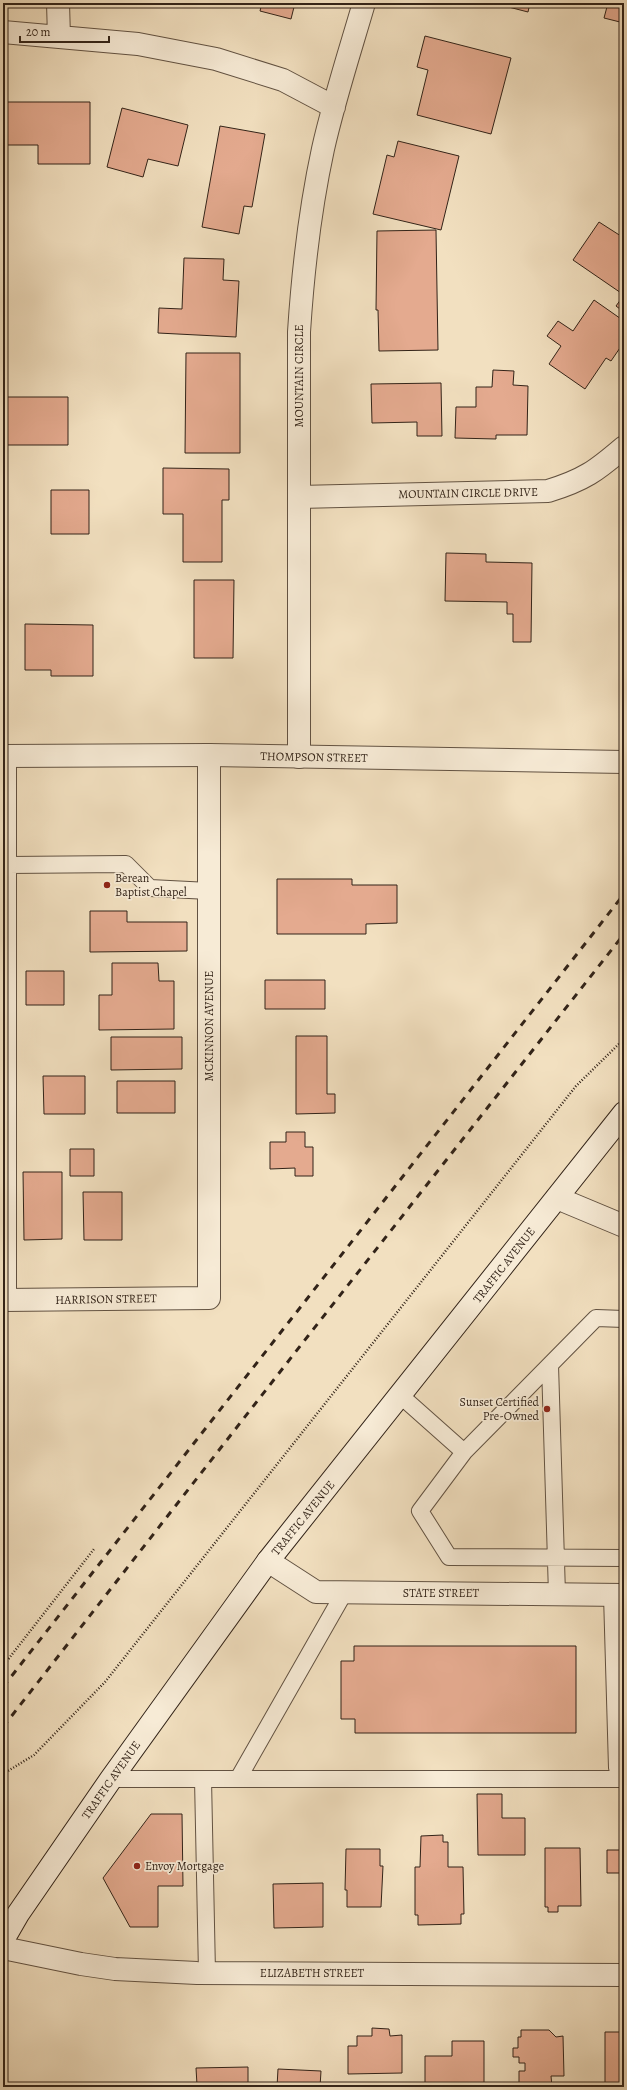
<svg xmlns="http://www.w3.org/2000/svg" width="627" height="2090" font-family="Alegreya,serif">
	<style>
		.building { fill: #e4aa8f; stroke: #322318 }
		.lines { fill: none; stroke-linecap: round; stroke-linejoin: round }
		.service-casing { stroke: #625242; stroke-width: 18 }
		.minor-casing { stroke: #625242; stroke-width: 24 }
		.tertiary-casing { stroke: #625242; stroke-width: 24 }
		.secondary-casing { stroke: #322318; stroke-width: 24 }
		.path { stroke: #322318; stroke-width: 2.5; stroke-dasharray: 1 2; stroke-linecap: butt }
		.service { stroke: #f7ebd6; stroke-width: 16 }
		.minor { stroke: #f7ebd6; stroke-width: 22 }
		.tertiary { stroke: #f7ebd6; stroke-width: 22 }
		.secondary { stroke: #f7ebd6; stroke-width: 22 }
		.rail { stroke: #322318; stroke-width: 3; stroke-dasharray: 7 7; stroke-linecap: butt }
		.poi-dot { fill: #8f2418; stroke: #f7ebd6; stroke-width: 1.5 }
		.labels { text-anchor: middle; stroke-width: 3.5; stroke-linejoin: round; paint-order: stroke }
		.street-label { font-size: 12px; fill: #322318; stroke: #f7ebd6 }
		.poi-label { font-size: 12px; fill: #322318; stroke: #f7ebd6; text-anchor: start }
	</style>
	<rect width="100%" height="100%" fill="#f2e0c0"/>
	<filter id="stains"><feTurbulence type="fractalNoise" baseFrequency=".005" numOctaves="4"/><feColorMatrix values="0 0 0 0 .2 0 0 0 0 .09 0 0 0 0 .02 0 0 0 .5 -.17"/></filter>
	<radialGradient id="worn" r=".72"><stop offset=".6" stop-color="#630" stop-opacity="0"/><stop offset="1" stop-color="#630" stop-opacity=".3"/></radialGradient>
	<path class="building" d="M262,3H295L291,19L260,11Z
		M493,3H530L528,12Z
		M608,3H624V23L604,18Z
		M425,36L511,58L491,134L417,115L428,70L417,67Z
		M3,102H90V164H38V145H3Z
		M122,108L188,125L178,166L148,159L143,177L107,167Z
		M220,126L265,134L252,207L244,206L239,234L202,227Z
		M398,141L459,156L441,230L373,214L387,155L394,157Z
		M599,222L624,238V295L573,260Z
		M436,230L438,350L379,351L378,310H376L377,231Z
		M184,258L224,259L223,280L239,281L236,337L158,333L159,308L182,309Z
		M624,295V312L616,306Z
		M594,300L624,321V342L611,361L606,358L585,389L549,364L561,346L547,336L558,321L573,331Z
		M186,353H240V453H185Z
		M493,370L514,371L513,385L528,386L527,435H496V439L455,438L456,407H476V387H492Z
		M441,383L442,436H417V422L372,423L371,384Z
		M3,397H68V445H3Z
		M163,468L229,469V500H222V562H183V514H163Z
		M51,490H89V534H51Z
		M446,553L486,554V562L532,563L531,642H513V614H507V602L445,601Z
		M194,580H234L233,658H194Z
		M25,624L93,625V676H51V670H25Z
		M277,879H352V885H397V923L366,924V934H277Z
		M90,911H127V922H187V951L90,952Z
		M112,963H158L159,981H174V1029L99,1030V995H112Z
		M26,971H64V1005H26Z
		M265,980H325V1009H265Z
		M296,1036H327V1094H335V1113L296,1114Z
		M111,1037H182V1069L111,1070Z
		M43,1076H85V1114H44Z
		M117,1081H175V1113H117Z
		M286,1132H305V1147H313V1176H295V1168L270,1169V1142H286Z
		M70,1149H94V1176H70Z
		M23,1172H62V1239L24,1240Z
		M83,1192H122V1240H84Z
		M354,1646H576V1733H355V1719H341V1661H354Z
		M477,1794H502V1818H525V1855H478Z
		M151,1814H182L183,1886H158V1927H130L103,1878Z
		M443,1835V1842H448V1867H463L464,1914H461V1924L418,1925V1915H415V1867H420L421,1836Z
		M545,1848H580L581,1906H558V1912H548V1907H545Z
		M346,1849H380V1866H383L381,1907H347V1890H345Z
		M607,1850H624V1873H607Z
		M323,1883V1927L274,1928L273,1884Z
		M372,2028L389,2029L390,2036L402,2035V2073L348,2074V2046H357V2036H372Z
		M521,2030H549L556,2037L563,2036L564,2076H551L552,2087H519V2071H525V2063H519V2057H513V2048H518V2037H521Z
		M605,2032H624V2087H605Z
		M452,2041H484V2087H425V2056H452Z
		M248,2067V2087H193V2085H197L196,2068Z
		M278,2069L321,2071L320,2087H277Z"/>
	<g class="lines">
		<defs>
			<path id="service" d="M8,756V1300
				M8,865L126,864L150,888L209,891
				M550,1365L557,1594
				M401,1396L464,1452L596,1318L624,1319
				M464,1452L420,1511L449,1557L624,1558
				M612,1595L617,1768
				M111,1779H624
				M203,1779L207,1973
				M238,1779L344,1593"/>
			<path id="minor" d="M58,3L59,37
				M3,32L138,44L216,59L283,80L334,107
				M299,497L548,491C584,480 596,471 624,447
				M299,757V332C303,270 310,209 323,149C334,100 350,51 364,3
				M557,1198L624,1226
				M3,1300L209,1298V755
				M268,1561L316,1592L624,1595
				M3,1948L81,1964L115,1969L197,1973L624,1975"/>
			<path id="tertiary" d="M3,756L209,755L624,762"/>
			<path id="secondary" d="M3,1940L18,1914L111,1779L268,1561L624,1113"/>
		</defs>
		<use href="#service" class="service-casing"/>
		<use href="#minor" class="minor-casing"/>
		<use href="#tertiary" class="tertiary-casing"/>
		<use href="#secondary" class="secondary-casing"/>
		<path class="path" d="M3,1666L94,1549
			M3,1774L34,1755L105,1682L576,1086L624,1039"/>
		<use href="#service" class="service"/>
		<use href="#minor" class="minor"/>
		<use href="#tertiary" class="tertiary"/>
		<use href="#secondary" class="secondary"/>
		<path class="rail" d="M3,1687L624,894
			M3,1727L308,1336L624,934"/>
	</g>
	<g class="poi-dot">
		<circle cx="107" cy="885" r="4"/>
		<circle cx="547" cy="1409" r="4"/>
		<circle cx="137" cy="1866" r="4"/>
	</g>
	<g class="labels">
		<g class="street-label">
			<text transform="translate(299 376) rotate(-90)" y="4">MOUNTAIN CIRCLE</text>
			<text transform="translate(468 493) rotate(-1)" y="4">MOUNTAIN CIRCLE DRIVE</text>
			<text transform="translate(314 757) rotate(1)" y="4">THOMPSON STREET</text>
			<text transform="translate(209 1026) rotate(-90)" y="4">MCKINNON AVENUE</text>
			<text transform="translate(504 1265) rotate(-52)" y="4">TRAFFIC AVENUE</text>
			<text transform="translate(106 1299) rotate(-1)" y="4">HARRISON STREET</text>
			<text transform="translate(303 1518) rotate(-51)" y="4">TRAFFIC AVENUE</text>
			<text x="441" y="1597">STATE STREET</text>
			<text transform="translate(111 1780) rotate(-55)" y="4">TRAFFIC AVENUE</text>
			<text x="312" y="1977">ELIZABETH STREET</text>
		</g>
		<g class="poi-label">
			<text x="115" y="882">Berean<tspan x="115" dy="14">Baptist Chapel</tspan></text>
			<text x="539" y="1406" text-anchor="end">Sunset Certified<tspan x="539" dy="14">Pre-Owned</tspan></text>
			<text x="145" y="1870">Envoy Mortgage</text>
		</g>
	</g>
	<rect width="627" height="2090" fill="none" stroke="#f2e0c0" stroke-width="16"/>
	<rect x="4" y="4" width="619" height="2082" fill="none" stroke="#322318" stroke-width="2"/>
	<rect x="8" y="8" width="611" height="2074" fill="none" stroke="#322318"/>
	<path d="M20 36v6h89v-6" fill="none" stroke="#322318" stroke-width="2"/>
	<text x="26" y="36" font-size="12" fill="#322318" stroke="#f7ebd6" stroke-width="3" paint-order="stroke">20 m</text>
	<rect width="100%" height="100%" filter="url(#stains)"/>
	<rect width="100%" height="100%" fill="url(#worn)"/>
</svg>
